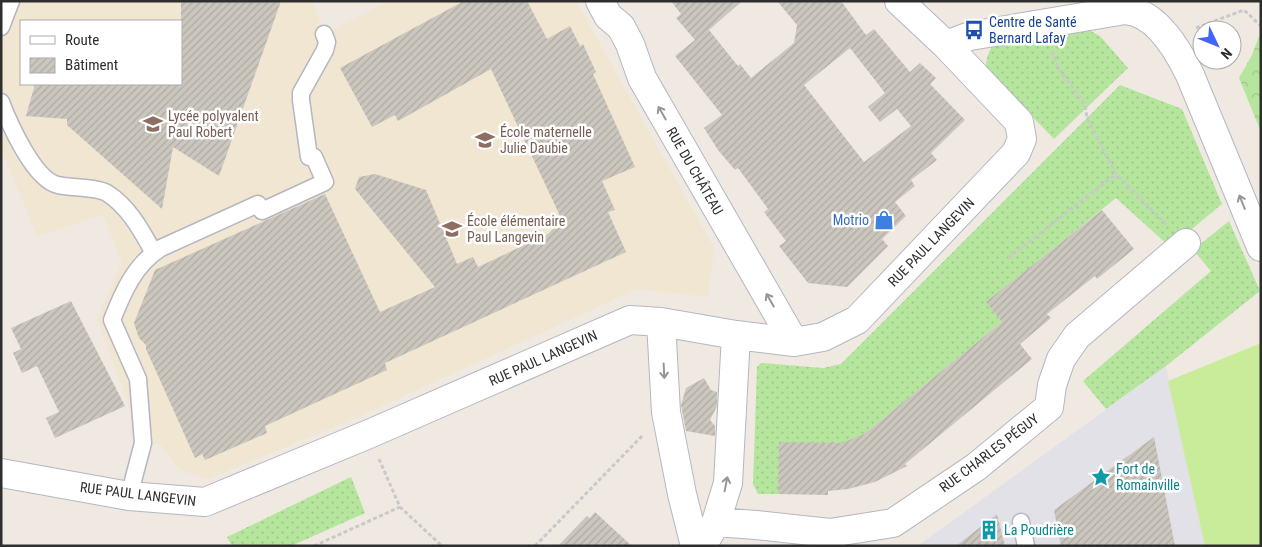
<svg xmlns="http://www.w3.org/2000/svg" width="1262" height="547" font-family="'Roboto Condensed',sans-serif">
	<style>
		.industrial { fill: #e3e1e8 }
		.education { fill: #f0e6d1; fill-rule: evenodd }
		.grass { fill: url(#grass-dots) }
		.park { fill: url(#park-crowns) }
		.pitch { fill: #c9ec9a }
		.building { fill: url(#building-hatch); fill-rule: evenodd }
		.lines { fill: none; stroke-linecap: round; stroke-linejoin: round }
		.lane-casing { stroke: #b4b7c1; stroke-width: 19 }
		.street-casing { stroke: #b4b7c1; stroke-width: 30 }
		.path { stroke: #c9c9c9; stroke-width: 3; stroke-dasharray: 4 2.5; stroke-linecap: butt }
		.lane { stroke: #fff; stroke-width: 16 }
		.street { stroke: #fff; stroke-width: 28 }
		.oneway { stroke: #969696 }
		.labels { text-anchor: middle; stroke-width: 5; stroke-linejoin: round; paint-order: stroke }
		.transit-label { font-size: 14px; fill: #164399; stroke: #fff; text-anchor: start }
		.education-label { font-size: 14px; fill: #785e54; stroke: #fff; text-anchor: start }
		.street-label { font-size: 14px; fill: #2e2e2e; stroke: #fff }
		.shop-label { font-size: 14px; fill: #366cbe; stroke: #fff; text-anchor: end }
		.culture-label { font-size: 14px; fill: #0d838f; stroke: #fff; text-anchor: start }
	</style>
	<defs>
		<pattern id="grass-dots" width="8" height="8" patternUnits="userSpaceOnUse" patternTransform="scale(1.25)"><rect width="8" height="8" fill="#b6e59e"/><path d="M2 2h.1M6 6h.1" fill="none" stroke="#9dc588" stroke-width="1.8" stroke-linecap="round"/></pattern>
		<pattern id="park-crowns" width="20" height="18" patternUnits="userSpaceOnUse" patternTransform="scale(1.25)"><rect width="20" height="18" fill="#b6e59e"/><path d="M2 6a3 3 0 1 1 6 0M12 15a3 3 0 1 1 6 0" fill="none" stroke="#9dc588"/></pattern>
		<pattern id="building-hatch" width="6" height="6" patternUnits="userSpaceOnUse" patternTransform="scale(1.25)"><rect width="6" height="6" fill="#cbc7bf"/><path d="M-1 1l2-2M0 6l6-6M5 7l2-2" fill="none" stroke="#afaba4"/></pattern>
	</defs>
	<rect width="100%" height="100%" fill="#efe9e1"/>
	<path class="industrial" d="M1166,366L1205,546H919V545Z"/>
	<path class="education" d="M1,1H313L324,34L388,1H576L714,248L708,297L637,289L356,418L208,479L180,470L160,444L143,443L130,438L131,412L97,319L122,262L103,215L37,236L1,148ZM21,21H181V84H21Z"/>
	<path class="grass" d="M1087,29L1100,36L1128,68L1054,139L986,69C986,57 989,50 996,41Z
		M1120,85L1182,109L1222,204L1170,247L1116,198L987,302L1002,322L864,434L778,494H758L753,484L757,367L761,363L823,368L841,364Z
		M1229,221L1260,291L1166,366L1106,409L1083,381L1211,271L1193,250Z
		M351,477L365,513L291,546H232L227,537Z"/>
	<path class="park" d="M1259,36L1261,38V132L1239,78L1252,55Z"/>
	<path class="pitch" d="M1261,343V546H1205L1168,381Z"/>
	<path class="building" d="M181,1H281L219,176L173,147L162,209L67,125V119L26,116L35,84H181Z
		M464,1H527L547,39L570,26L580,46L583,44L596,72L593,74L635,167L602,181L615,210L608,212L626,252L385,363L387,370L265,426L267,433L205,460L202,454L195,458L146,349V345L139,338L134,323L155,270L325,194L380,312L435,287L355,189L359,177L375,174L426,190L457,264L473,257L478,267L548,234L562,220L491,69L398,121L395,115L372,127L340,68Z
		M671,1H742L709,30L738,66L740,64L751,78L794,43L797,25L777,1H841L866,35L874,29L910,72L920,63L936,78L930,84L965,120L931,153L937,160L911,180L915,186L895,202L906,216L882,239L888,246L847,287L808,283L779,246L786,241L764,212L768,209L738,168L735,170L718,150L704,128L722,115L675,56L695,40L676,18L681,14ZM850,48L885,93L868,107L880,122L897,109L911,126L864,162L804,85Z
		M1102,210L1134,249L1097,279L1095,276L1047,314L1051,318L1020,344L1032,359L905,464L907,466L875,482L848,489L828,491V495L778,494L779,442L842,443L864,434L1002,322L986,302Z
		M71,301L125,406L55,438L46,418L59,412L37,366L22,373L13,353L21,349L11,328Z
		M704,378L711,390L717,392V406L710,420L715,426V436L686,431L682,410L681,405L686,388Z
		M1154,437L1175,546H1061L1054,510Z
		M595,512L632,546H558L587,516L590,518Z
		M997,514L1005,546H956Z"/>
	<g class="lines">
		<defs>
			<path id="lane" d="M1,27L11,1
				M1,102C9,123 34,180 58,185C70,188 97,187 107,193C129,207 141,230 154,253
				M129,496L143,443L138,379L112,320C123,292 135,264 161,248L258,204L262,211L325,182L314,157H309L301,100V93L325,50L327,42L324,34
				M1021,522L1026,546"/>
			<path id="street" d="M600,1L608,16L621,27L630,44L642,78L794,342
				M946,45L970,36L1125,10C1156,12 1178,50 1190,75L1261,247
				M661,322L666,412L682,494L695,546
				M1,473L129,496L205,502L369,434L630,320L661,322L736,335L794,342L823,337L857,320L1016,153L1022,139L1019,122L946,45L899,1
				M716,522L756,525L830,533L893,523L976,467L1049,407L1052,385L1061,359L1077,336L1186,243
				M707,538L716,522L728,483L736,335"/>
		</defs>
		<use href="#lane" class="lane-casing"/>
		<use href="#street" class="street-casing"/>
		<path class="path" d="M1196,28L1244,10L1261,26
			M1052,51L1058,68L1085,104L1087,118L1116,174L1166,224
			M1008,258L1116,174
			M379,459L400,507L442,546
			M314,546L400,507
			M535,546L643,435"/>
		<use href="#lane" class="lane"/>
		<use href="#street" class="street"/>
	</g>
	<defs><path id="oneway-shaft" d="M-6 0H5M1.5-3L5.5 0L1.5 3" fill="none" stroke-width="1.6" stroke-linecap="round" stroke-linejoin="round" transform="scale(1.25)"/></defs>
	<g class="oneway">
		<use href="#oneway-shaft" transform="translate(662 113) rotate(-120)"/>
		<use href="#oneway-shaft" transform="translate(1242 202) rotate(-112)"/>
		<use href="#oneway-shaft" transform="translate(770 300) rotate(-120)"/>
		<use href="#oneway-shaft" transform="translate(664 371) rotate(87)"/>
		<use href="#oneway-shaft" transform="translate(726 484) rotate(-79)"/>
	</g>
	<defs>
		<symbol id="bus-bare" viewBox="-9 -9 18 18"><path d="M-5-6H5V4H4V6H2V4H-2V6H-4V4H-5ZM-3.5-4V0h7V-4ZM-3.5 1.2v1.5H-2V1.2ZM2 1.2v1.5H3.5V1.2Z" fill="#1a4fb4" stroke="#fff" stroke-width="2.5" paint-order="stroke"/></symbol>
		<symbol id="school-bare" viewBox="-9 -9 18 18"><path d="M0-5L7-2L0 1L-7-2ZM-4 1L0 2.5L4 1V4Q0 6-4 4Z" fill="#8d6e63" stroke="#fff" stroke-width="2.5" paint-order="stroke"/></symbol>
		<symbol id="shop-bare" viewBox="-9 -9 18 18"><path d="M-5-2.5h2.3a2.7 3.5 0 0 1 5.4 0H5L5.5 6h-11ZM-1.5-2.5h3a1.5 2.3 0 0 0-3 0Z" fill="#3f7fe0" stroke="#fff" stroke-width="2.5" paint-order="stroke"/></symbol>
		<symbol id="sight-bare" viewBox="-9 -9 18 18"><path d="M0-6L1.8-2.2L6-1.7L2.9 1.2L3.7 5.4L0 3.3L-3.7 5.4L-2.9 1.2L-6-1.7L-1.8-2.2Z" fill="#0f9aa8" stroke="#fff" stroke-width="2.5" paint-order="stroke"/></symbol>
		<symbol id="building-bare" viewBox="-9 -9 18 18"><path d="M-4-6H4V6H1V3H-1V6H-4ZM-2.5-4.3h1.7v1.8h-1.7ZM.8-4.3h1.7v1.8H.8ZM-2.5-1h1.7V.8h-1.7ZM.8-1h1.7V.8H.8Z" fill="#0f9aa8" stroke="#fff" stroke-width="2.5" paint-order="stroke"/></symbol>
	</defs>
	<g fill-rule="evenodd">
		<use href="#bus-bare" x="960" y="16" width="28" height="28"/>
		<use href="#school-bare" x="139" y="110" width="28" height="28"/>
		<use href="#school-bare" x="471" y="126" width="28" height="28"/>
		<use href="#shop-bare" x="870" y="206" width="28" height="28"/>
		<use href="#school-bare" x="438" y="215" width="28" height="28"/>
		<use href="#sight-bare" x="1087" y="463" width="28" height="28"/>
		<use href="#building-bare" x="975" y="516" width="28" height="28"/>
	</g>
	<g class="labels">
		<g class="transit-label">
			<text x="989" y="27">Centre de Santé<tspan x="989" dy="16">Bernard Lafay</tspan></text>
		</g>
		<g class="education-label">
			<text x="168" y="121">Lycée polyvalent<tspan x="168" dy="16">Paul Robert</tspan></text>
			<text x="500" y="137">École maternelle<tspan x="500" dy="16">Julie Daubie</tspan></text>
			<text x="467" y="226">École élémentaire<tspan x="467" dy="16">Paul Langevin</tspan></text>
		</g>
		<g class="street-label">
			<text transform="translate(695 171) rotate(60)" y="5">RUE DU CHÂTEAU</text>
			<text transform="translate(931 242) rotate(-46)" y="5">RUE PAUL LANGEVIN</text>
			<text transform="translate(543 358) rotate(-24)" y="5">RUE PAUL LANGEVIN</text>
			<text transform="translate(989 453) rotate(-37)" y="5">RUE CHARLES PÉGUY</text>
			<text transform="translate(138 494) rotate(7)" y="5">RUE PAUL LANGEVIN</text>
		</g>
		<g class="shop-label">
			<text x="869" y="225">Motrio</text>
		</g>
		<g class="culture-label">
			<text x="1116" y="474">Fort de<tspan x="1116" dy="16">Romainville</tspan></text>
			<text x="1004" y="535">La Poudrière</text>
		</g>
	</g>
	<rect width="1262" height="547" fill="none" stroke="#2e2e2e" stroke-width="5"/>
	<rect x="20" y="20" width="162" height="65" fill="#ffffff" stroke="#ababab"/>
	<rect x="30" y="36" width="25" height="8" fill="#ffffff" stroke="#ababab"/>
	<text x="65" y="45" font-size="15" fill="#2e2e2e">Route</text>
	<rect x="30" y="58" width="25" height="15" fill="url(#building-hatch)" stroke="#ababab"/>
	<text x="65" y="70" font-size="15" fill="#2e2e2e">Bâtiment</text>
	<g transform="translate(1217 45) rotate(133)"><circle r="24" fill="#ffffff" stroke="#ababab"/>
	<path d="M0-4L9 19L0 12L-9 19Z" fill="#4264fb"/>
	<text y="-8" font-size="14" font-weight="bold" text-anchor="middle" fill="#2e2e2e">N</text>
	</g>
</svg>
